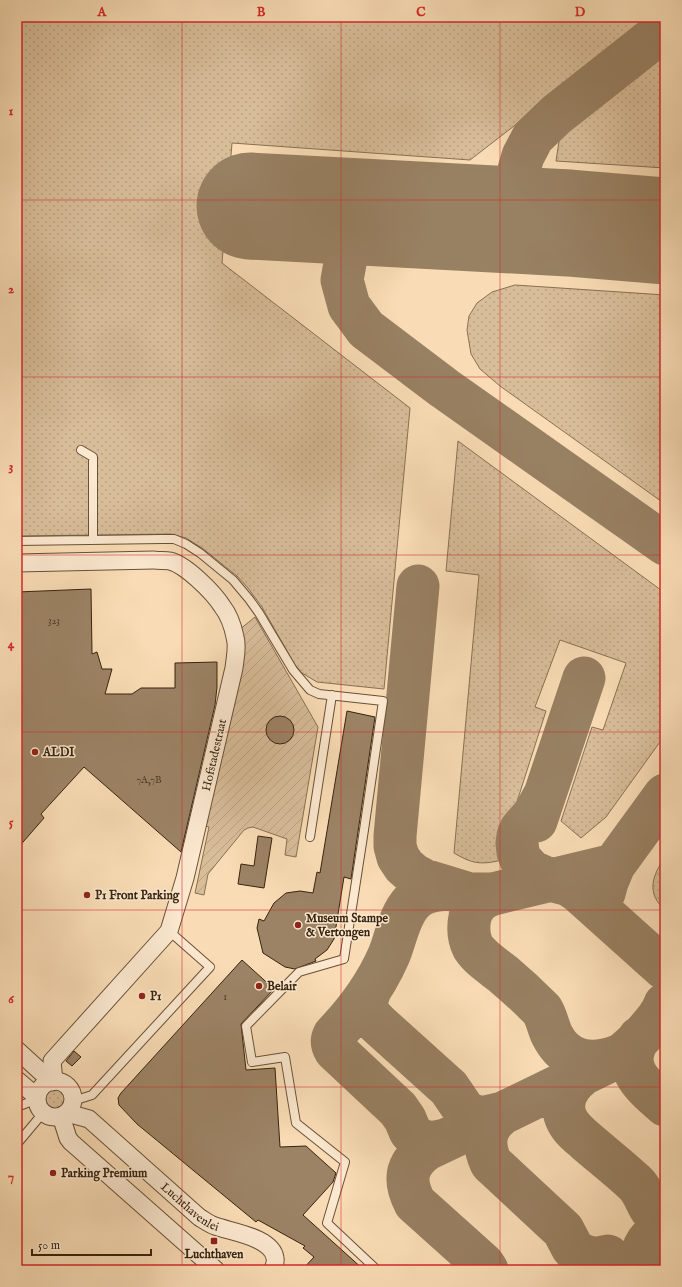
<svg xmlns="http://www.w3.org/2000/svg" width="682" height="1287" font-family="'IM FELL English',serif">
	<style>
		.grass { fill: url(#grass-dots); stroke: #887054 }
		.garden { fill: url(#garden-furrows); stroke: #887054 }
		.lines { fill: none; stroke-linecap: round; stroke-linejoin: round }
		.taxiway { stroke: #988062; stroke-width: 43 }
		.runway { stroke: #988062; stroke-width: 107 }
		.building { fill: #9c8365; stroke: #37230f }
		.lane-casing { stroke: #685138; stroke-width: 10 }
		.street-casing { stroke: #685138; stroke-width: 19 }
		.lane { stroke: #fbe8cf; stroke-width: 8 }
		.street { stroke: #fbe8cf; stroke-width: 17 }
		.grid { fill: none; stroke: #d62828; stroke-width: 1; stroke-opacity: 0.55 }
		.poi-dot { fill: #8f2418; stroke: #fbe8cf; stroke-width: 1.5 }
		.labels { text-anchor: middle; stroke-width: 3; stroke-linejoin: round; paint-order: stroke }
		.number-label { font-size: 10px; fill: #503b24 }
		.poi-label { font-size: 12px; font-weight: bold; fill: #37230f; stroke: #fbe8cf; text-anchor: start }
		.street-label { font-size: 12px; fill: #37230f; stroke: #fbe8cf }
		.neatline { fill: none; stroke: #d62828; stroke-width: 1.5 }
		.grid-label { font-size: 13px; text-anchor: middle; font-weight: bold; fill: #d62828 }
	</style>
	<defs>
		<pattern id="grass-dots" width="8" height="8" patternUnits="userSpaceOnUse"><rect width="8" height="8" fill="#d8bd99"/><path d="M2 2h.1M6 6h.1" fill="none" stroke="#baa283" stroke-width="1.8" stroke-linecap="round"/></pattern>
		<pattern id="garden-furrows" width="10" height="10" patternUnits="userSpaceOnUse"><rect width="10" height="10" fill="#d8bd99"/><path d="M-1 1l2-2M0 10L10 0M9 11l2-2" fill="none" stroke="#baa283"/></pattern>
	</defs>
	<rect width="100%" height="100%" fill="#f9dcb5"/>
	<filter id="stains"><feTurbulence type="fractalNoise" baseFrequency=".005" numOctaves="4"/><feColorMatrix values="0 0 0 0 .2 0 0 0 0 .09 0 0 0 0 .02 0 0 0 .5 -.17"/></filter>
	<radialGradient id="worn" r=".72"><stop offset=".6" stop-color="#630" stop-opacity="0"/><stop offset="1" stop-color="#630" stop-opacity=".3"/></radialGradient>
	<path class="grass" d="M17,17H655L470,160L232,143L222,263L410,408L384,689L317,682L302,673L295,665L262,607L248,588L237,576L202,548L186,538L171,534L17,536Z
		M665,50V168L556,161L560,135L569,124Z
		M515,285L665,295V504L500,386L480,369L471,354L467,330L469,316L477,303L492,292Z
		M458,441L665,593V735L606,817L581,838L561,821L592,727L603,730L626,663L560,640L535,707L546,711L498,861C479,865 471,863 454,853L479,575L446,571Z
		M665,857V910C646,893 652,876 665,857Z
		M45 1099a10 10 0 1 1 20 0a10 10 0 1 1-20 0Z"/>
	<path class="garden" d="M255,617L318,727L296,857L285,855L287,839L253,827L248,828L244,830L208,874L204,895L195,893L209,827L203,825L239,630Z"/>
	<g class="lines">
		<path class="taxiway" d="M402,215L372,229L354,245L346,258L342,280L349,306L366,329L444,388L665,544
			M569,223L541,218L531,208L521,194L517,177L523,156L533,137L556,115L665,29
			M418,586L395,836V846L398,857L404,866L413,874L424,880L470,894H493
			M545,794L534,814L521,829L518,836L517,843L518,852L521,860L531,871L550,880L569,885L578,891L665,969
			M536,821L584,678
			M614,865L493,894C481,898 474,904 470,917C468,927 468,937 473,947C480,958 493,966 503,974C516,985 529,997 542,1010C547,1018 548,1027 552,1035C566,1063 592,1066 618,1056
			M604,893L607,882L614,865L665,795
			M370,990C364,1007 365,1011 378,1024L449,1088L466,1113L478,1117H486L503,1113
			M639,1038C620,1069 644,1086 665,1105
			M582,1075C569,1085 559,1101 566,1118C570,1128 578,1134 586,1141C602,1155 619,1168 635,1183C648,1195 646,1214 665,1220
			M503,1113C484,1127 482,1143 491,1163L563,1230L572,1247L577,1253L593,1259L608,1256
			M445,1140L431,1143L417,1139L410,1131L405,1119L398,1109L335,1050C332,1045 331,1041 334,1035C356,1012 376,985 389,955C396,938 399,916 412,902C424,889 444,888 460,891
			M487,1270L483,1264L415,1203C403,1180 406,1164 427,1149L503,1113L620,1056C633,1046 660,1020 665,1004
			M640,1270C641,1251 644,1240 661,1229"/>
		<path class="runway" d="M250,206L569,223L665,231"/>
	</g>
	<path class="building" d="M91,589L92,654L97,652L102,669H112L105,694H132L141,688H175V663L217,662V687L215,705L181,852L84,767L41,814L44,818L17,849V592Z
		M347,711L375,717L351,879L344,877L334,939L327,950L315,959L316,961L295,969L285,967L263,953L257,928L259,919L264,921L274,903L286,893L300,891L313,893L317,872L320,873Z
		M266 730a14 14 0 1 1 28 0a14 14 0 1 1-28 0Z
		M258,836L272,838L264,888L238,884L241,864L254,866Z
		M242,960L274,989L241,1024L246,1070L275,1068L280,1147L306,1146L336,1173L333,1182L303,1215L364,1270H302L314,1257L303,1248L305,1246L258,1220L256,1222L137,1124L119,1105L118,1098L121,1093Z
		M74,1051L81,1057L72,1066L66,1061Z"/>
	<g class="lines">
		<defs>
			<path id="lane" d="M81,450L93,457V540
				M17,541L162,539H174L186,544L200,553L233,580L249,599L259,613L293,670L310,690L319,694L383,701L364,830L344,959L299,972L246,1026L252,1062L285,1057L296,1123L345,1162L327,1223L377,1270
				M310,837L332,695
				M73,1101L92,1095L210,967L169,931
				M17,1107L37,1099
				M17,1144L43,1113"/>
			<g id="street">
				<path d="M17,563L154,560C159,561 165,560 170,561C186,565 213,592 222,606C229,615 233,627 235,637C238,647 235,658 234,668L185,878L169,931L52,1061L54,1081"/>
				<path d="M17,1050L52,1082"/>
				<path d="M17,1080L37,1097"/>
				<circle cx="55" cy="1099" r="18"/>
				<path id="s1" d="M67,1113L89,1119L199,1217C204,1220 209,1224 215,1226C231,1232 272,1237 275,1258C276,1262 274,1266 273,1270"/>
				<path d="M61,1116L68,1138L71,1142L216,1270"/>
			</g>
		</defs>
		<use href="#lane" class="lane-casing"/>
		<use href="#street" class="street-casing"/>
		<use href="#lane" class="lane"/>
		<use href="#street" class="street"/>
	</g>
	<path class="grid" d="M182,17V1270M341,17V1270M500,17V1270M17,200H665M17,377H665M17,555H665M17,732H665M17,910H665M17,1087H665"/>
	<g class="poi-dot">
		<circle cx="35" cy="752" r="4"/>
		<circle cx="87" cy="895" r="4"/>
		<circle cx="298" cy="925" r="4"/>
		<circle cx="259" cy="986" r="4"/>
		<circle cx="142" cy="996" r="4"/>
		<circle cx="53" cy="1173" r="4"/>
		<rect x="210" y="1237" width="8" height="8" rx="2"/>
	</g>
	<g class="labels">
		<g class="number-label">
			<text x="54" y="624">323</text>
			<text x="149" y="783">7A,7B</text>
			<text x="225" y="1000">1</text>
		</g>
		<g class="poi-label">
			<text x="43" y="756">ALDI</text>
			<text x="95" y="899">P1 Front Parking</text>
			<text x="306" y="922">Museum Stampe<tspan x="306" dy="14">&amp; Vertongen</tspan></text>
			<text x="267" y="990">Belair</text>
			<text x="150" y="1000">P1</text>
			<text x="61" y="1177">Parking Premium</text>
			<text x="214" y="1258" text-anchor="middle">Luchthaven</text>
		</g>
		<g class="street-label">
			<text transform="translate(214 755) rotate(-77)" y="4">Hofstadestraat</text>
			<text dy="4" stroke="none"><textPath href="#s1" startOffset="157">Luchthavenlei</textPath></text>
		</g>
	</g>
	<rect width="682" height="1287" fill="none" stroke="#f9dcb5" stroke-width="44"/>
	<path d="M32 1249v6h119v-6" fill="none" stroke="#37230f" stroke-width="2"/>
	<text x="38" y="1249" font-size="12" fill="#37230f" stroke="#fbe8cf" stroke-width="3" paint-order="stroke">50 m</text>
	<rect x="22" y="22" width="638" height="1243" class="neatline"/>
	<g class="grid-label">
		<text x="102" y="16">A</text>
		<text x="261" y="16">B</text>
		<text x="421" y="16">C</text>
		<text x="580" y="16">D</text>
		<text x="11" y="115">1</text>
		<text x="11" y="293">2</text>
		<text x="11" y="470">3</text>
		<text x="11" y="648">4</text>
		<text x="11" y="826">5</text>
		<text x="11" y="1003">6</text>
		<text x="11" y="1181">7</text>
	</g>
	<rect width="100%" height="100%" filter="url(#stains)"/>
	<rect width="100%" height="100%" fill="url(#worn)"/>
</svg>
